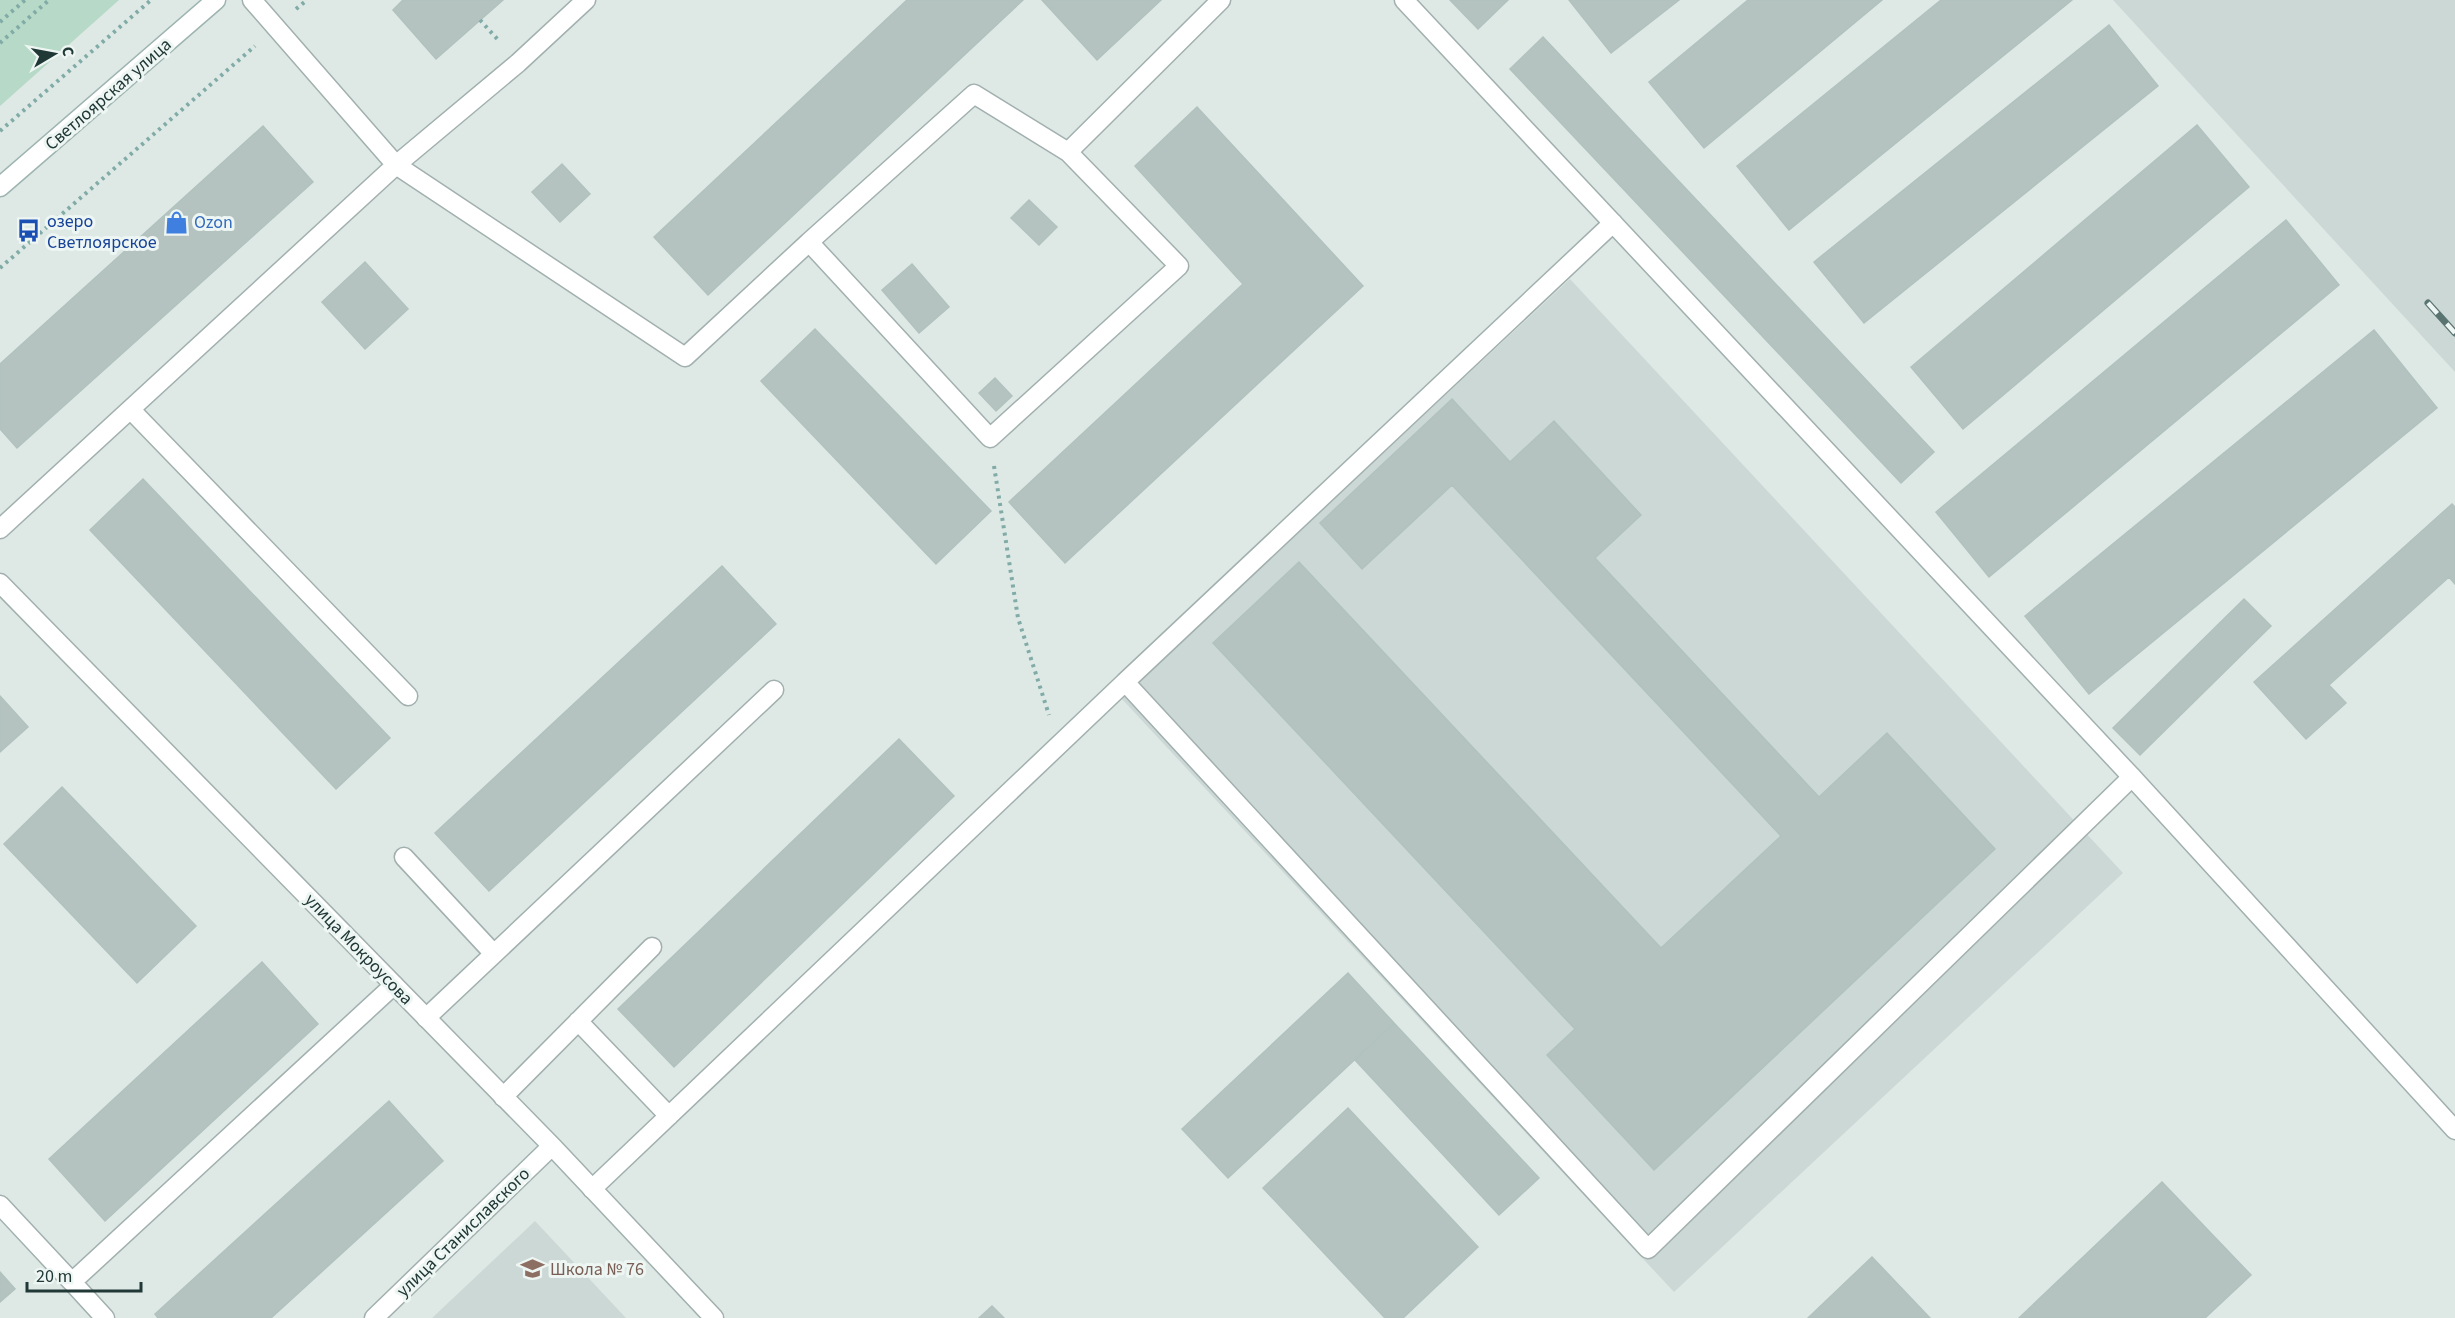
<svg xmlns="http://www.w3.org/2000/svg" width="2455" height="1318" font-family="'Source Sans 3',sans-serif">
	<style>
		.built { fill: #ccd8d5 }
		.green { fill: #b7d9c7 }
		.building { fill: #b4c3c0; stroke: #b1c2be; stroke-width: 1.5 }
		.lines { fill: none; stroke-linecap: round; stroke-linejoin: round }
		.service-casing { stroke: #a1b0ae; stroke-width: 21 }
		.minor-casing { stroke: #a1b0ae; stroke-width: 21 }
		.secondary-casing { stroke: #9eb4b0; stroke-width: 21 }
		.path { stroke: #80aba6; stroke-width: 4; stroke-dasharray: 3 4.5; stroke-linecap: butt }
		.service { stroke: #fff; stroke-width: 18 }
		.minor { stroke: #fff; stroke-width: 18 }
		.secondary { stroke: #fff; stroke-width: 18 }
		.rail-casing { stroke: #5a7472; stroke-width: 7 }
		.rail { stroke: #eef6f3; stroke-width: 4.5; stroke-dasharray: 14; stroke-linecap: butt }
		.labels { text-anchor: middle; stroke-width: 6; stroke-linejoin: round; paint-order: stroke }
		.street-label { font-size: 18px; fill: #203836; stroke: #eef6f3 }
		.transit-label { font-size: 18px; fill: #164399; stroke: #eef6f3; text-anchor: start }
		.shop-label { font-size: 18px; fill: #366cbe; stroke: #eef6f3; text-anchor: start }
		.education-label { font-size: 18px; fill: #785e54; stroke: #eef6f3; text-anchor: start }
	</style>
	<rect width="100%" height="100%" fill="#dee9e6"/>
	<path class="built" d="M2113,0H2455V372Z
		M1570,279L2123,873L1674,1292L1121,698Z
		M535,1221L626,1318H432Z"/>
	<path class="green" d="M0,0H119L0,106Z"/>
	<path class="building" d="M403,0H503L436,59L393,10Z
		M907,0H1023L708,295L654,237Z
		M1042,0H1161L1097,60Z
		M1450,0H1508L1478,29Z
		M1569,0H1679L1611,53Z
		M1748,0H1882L1704,148L1649,82Z
		M1941,0H2072L1789,230L1737,166Z
		M2109,25L2158,86L1864,323L1814,262Z
		M1543,37L1934,452L1901,483L1510,69Z
		M1197,107L1363,286L1065,563L1009,502L1243,284L1135,166Z
		M2197,125L2249,187L1963,429L1911,367Z
		M263,126L313,182L17,448L0,429V364Z
		M562,164L590,194L560,222L532,192Z
		M1029,200L1057,227L1039,245L1011,218Z
		M2286,220L2339,285L1989,577L1936,512Z
		M365,262L408,309L365,349L322,302Z
		M912,264L949,307L919,333L882,290Z
		M815,329L991,511L936,564L761,381Z
		M2374,330L2437,408L2089,694L2025,616Z
		M995,378L1012,396L996,411L979,393Z
		M1452,399L1510,462L1554,421L1641,515L1595,558L1819,797L1887,733L1995,849L1654,1170L1547,1055L1575,1029L1213,643L1299,562L1661,948L1781,836L1452,485L1362,569L1320,523Z
		M143,479L390,738L336,789L90,530Z
		M2452,504L2455,507V584L2449,577L2329,685L2346,703L2306,739L2254,682Z
		M722,566L776,624L489,891L435,833Z
		M2244,599L2271,626L2140,755L2113,728Z
		M0,696L28,727L0,752Z
		M899,739L954,796L674,1067L618,1009Z
		M62,787L196,926L137,983L4,844Z
		M262,962L318,1024L105,1221L49,1159Z
		M1348,973L1394,1023L1228,1178L1182,1129Z
		M1394,1023L1539,1178L1499,1215L1355,1060Z
		M389,1101L443,1161L271,1318H158L155,1314Z
		M1348,1108L1478,1247L1403,1318H1385L1263,1188Z
		M2162,1182L2251,1275L2205,1318H2019Z
		M1872,1257L1930,1318H1808Z
		M0,1272L15,1289L0,1302Z
		M992,1306L1004,1318H979Z"/>
	<g class="lines">
		<defs>
			<path id="service" d="M252,0L396,165L685,357L809,242
				M974,94L1068,152L1179,266L990,438L809,242Z
				M1068,152L1221,0
				M1613,223L1125,682L1648,1249L2132,777
				M131,410L408,696
				M0,529L396,165L518,63L586,0
				M404,857L494,954
				M426,1018L774,690
				M578,1021L669,1116
				M503,1097L652,947
				M592,1189L1125,682
				M0,1205L72,1282
				M105,1318L72,1282L394,985"/>
			<path id="minor" d="M1404,0L2132,777L2455,1130
				M0,583L552,1146L714,1318
				M374,1318L552,1146"/>
			<path id="secondary" d="M0,187L216,0"/>
		</defs>
		<use href="#service" class="service-casing"/>
		<use href="#minor" class="minor-casing"/>
		<use href="#secondary" class="secondary-casing"/>
		<path class="path" d="M296,9L307,0
			M480,20L500,42
			M0,22L25,0
			M0,43L49,0
			M0,131L151,0
			M0,268L255,46
			M994,466L1018,618L1049,715"/>
		<use href="#service" class="service"/>
		<use href="#minor" class="minor"/>
		<use href="#secondary" class="secondary"/>
		<defs>
			<path id="rail" d="M2428,303L2455,333"/>
		</defs>
		<use href="#rail" class="rail-casing"/>
		<use href="#rail" class="rail"/>
	</g>
	<defs>
		<symbol id="shop-bare" viewBox="-9 -9 18 18"><path d="M-5-2.5h2.3a2.7 3.5 0 0 1 5.4 0H5L5.5 6h-11ZM-1.5-2.5h3a1.5 2.3 0 0 0-3 0Z" fill="#3f7fe0" stroke="#eef6f3" stroke-width="2.5" paint-order="stroke"/></symbol>
		<symbol id="bus-bare" viewBox="-9 -9 18 18"><path d="M-5-6H5V4H4V6H2V4H-2V6H-4V4H-5ZM-3.5-4V0h7V-4ZM-3.5 1.2v1.5H-2V1.2ZM2 1.2v1.5H3.5V1.2Z" fill="#1a4fb4" stroke="#eef6f3" stroke-width="2.5" paint-order="stroke"/></symbol>
		<symbol id="school-bare" viewBox="-9 -9 18 18"><path d="M0-5L7-2L0 1L-7-2ZM-4 1L0 2.5L4 1V4Q0 6-4 4Z" fill="#8d6e63" stroke="#eef6f3" stroke-width="2.5" paint-order="stroke"/></symbol>
	</defs>
	<g fill-rule="evenodd">
		<use href="#shop-bare" x="160" y="206" width="33" height="33"/>
		<use href="#bus-bare" x="12" y="214" width="33" height="33"/>
		<use href="#school-bare" x="516" y="1252" width="33" height="33"/>
	</g>
	<g class="labels">
		<g class="street-label">
			<text transform="translate(108 94) rotate(-41)" y="6">Светлоярская улица</text>
			<text transform="translate(359 949) rotate(46)" y="6">улица Мокроусова</text>
			<text transform="translate(463 1232) rotate(-44)" y="6">улица Станиславского</text>
		</g>
		<g class="transit-label">
			<text x="47" y="227">озеро<tspan x="47" dy="21">Светлоярское</tspan></text>
		</g>
		<g class="shop-label">
			<text x="194" y="228">Ozon</text>
		</g>
		<g class="education-label">
			<text x="550" y="1275">Школа № 76</text>
		</g>
	</g>
	<g transform="translate(54 54) rotate(80)" stroke="#eef6f3" stroke-width="4.5" paint-order="stroke">
	<path d="M0-4.5L10 22L0 15L-10 22Z" fill="#203836"/>
	<text y="-9" font-size="16" font-weight="bold" text-anchor="middle" fill="#203836">С</text>
	</g>
	<path d="M27 1282v9h114v-9" fill="none" stroke="#203836" stroke-width="3"/>
	<text x="36" y="1282" font-size="18" fill="#203836" stroke="#eef6f3" stroke-width="4.5" paint-order="stroke">20 m</text>
</svg>
